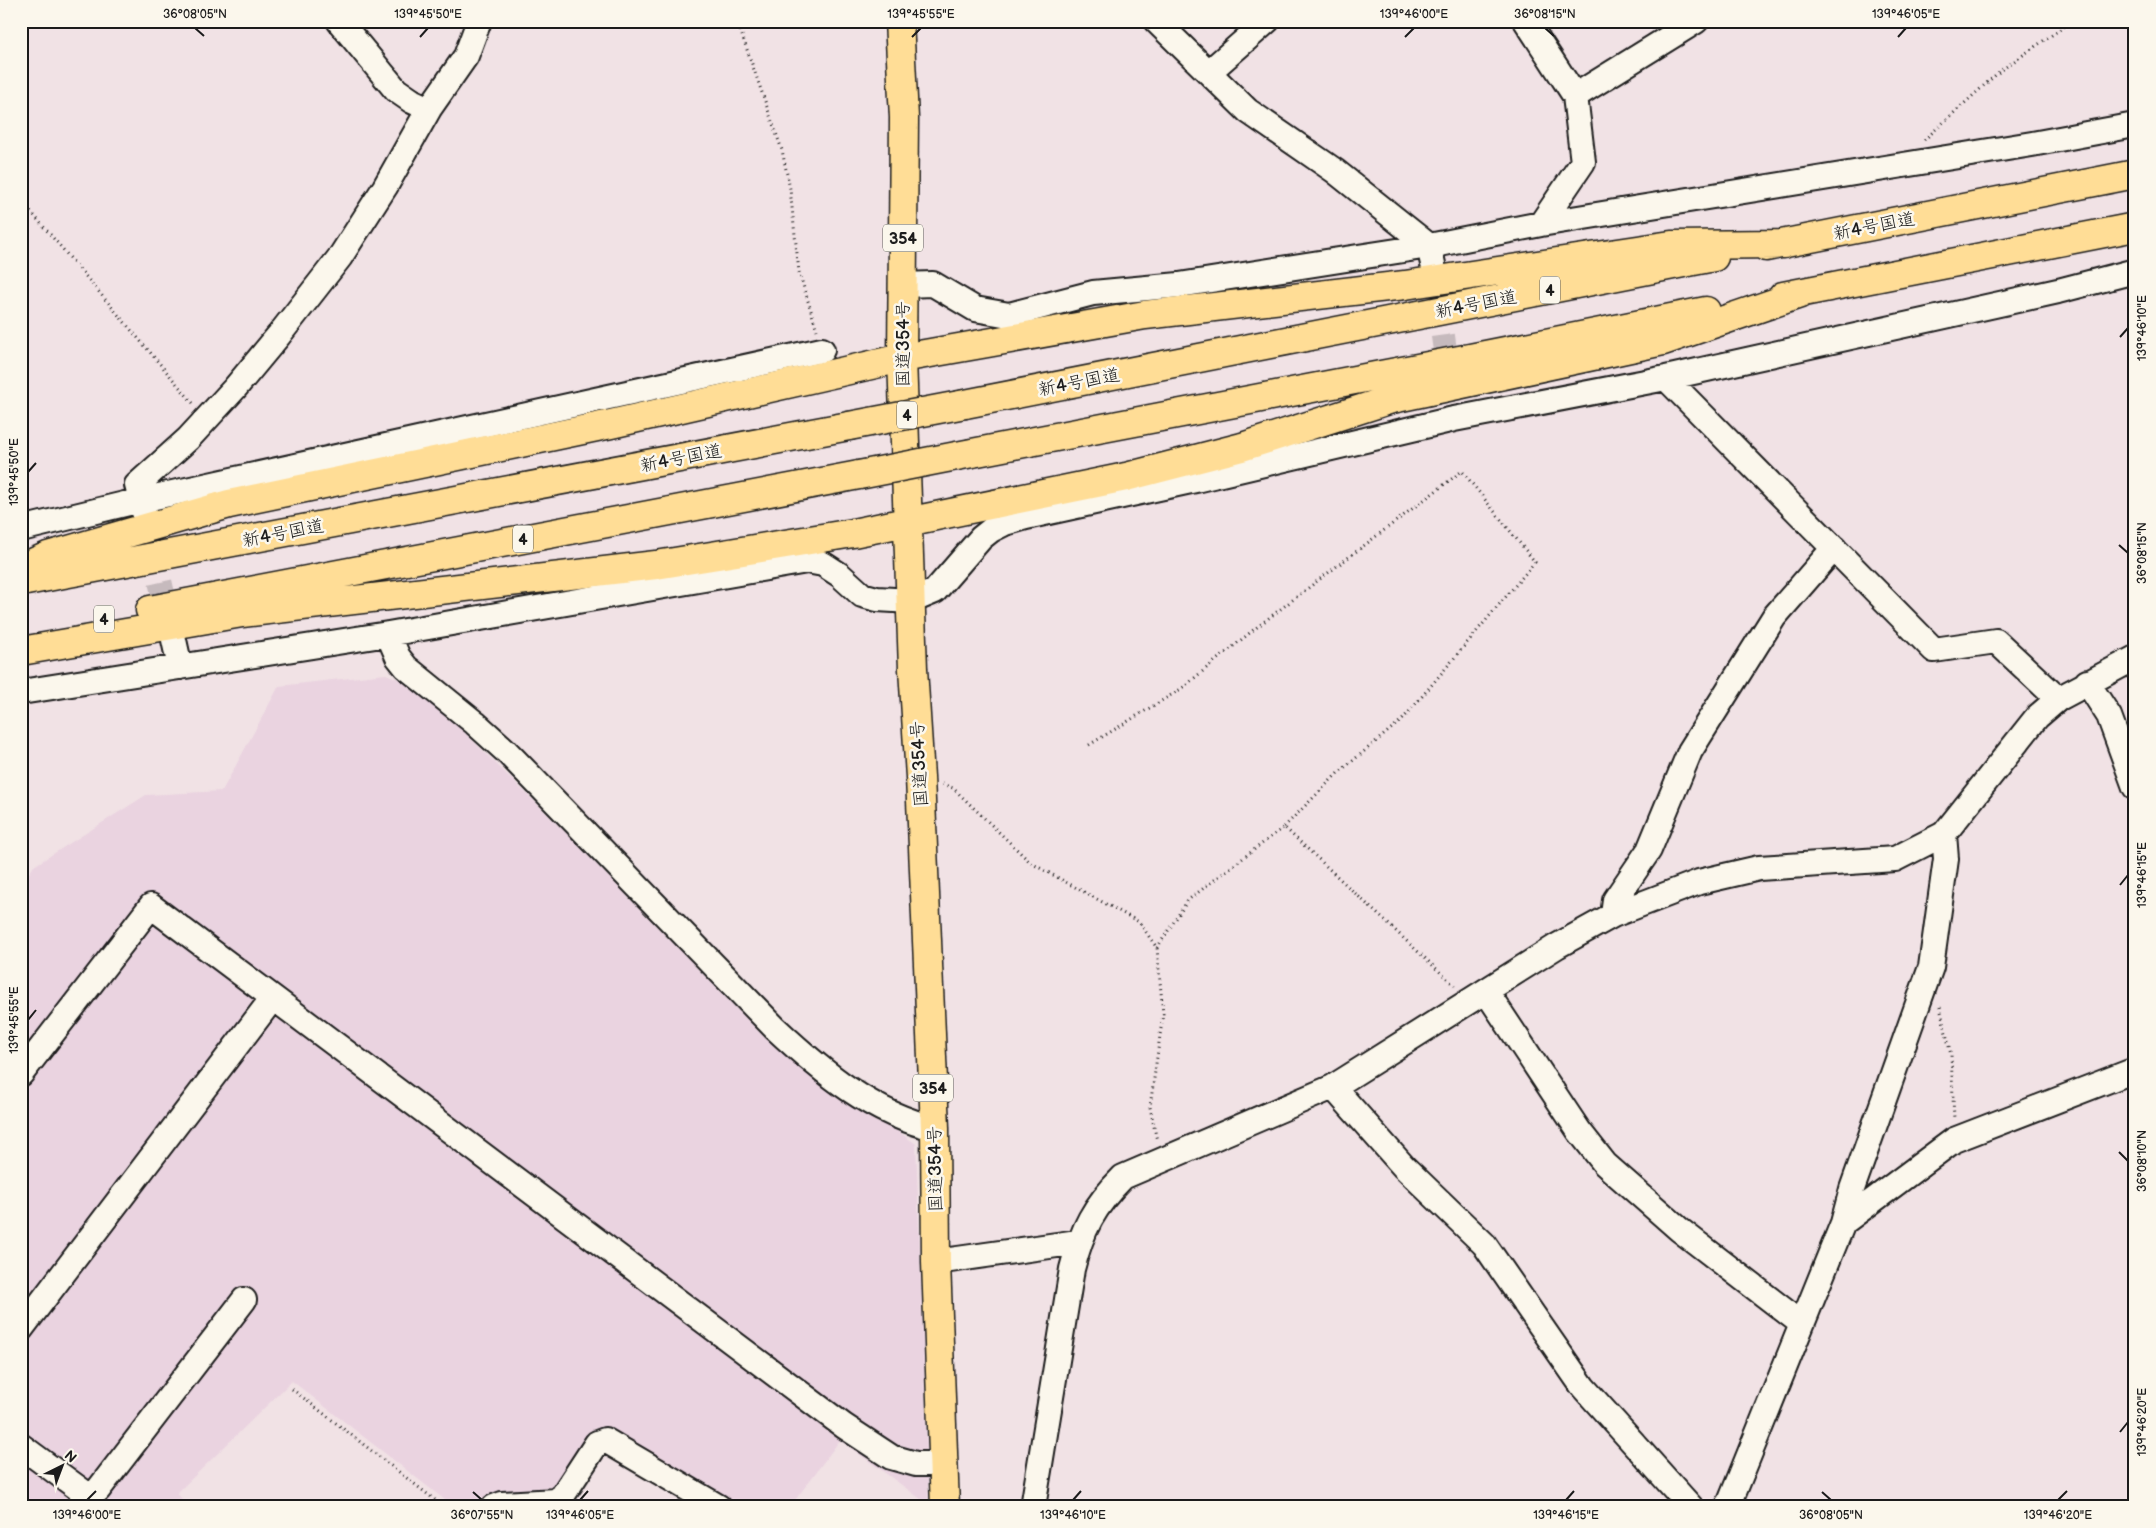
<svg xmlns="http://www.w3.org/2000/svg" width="2156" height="1528" font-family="'Balsamiq Sans','Klee One',sans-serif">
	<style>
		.built { fill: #ead3e0 }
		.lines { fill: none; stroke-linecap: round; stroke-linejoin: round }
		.minor-tunnel { stroke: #c6babd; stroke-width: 24; stroke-dasharray: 24 12; stroke-linecap: butt }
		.minor-casing { stroke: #1c1c1c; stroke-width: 28 }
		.highway-casing { stroke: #1c1c1c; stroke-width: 31 }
		.path { stroke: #1c1c1c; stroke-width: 3; stroke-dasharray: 1 4; stroke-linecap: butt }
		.minor { stroke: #fbf7ec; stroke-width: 24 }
		.highway { stroke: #ffdd96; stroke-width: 28 }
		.highway-bridge-casing { stroke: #1c1c1c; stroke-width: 31; stroke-linecap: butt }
		.highway-bridge { stroke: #ffdd96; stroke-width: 28 }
		.ticks { fill: none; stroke: #1c1c1c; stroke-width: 2 }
		.labels { text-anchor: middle; stroke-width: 5; stroke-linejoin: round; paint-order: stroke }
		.shield { fill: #fbf7ec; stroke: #5f5e5a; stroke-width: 1 }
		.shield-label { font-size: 16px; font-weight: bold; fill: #1c1c1c }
		.street-label { font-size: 18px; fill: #1c1c1c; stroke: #fbf7ec }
		.neatline { fill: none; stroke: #1c1c1c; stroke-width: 2 }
		.ticks-label { font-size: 12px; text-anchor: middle; fill: #1c1c1c }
	</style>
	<rect width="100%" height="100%" fill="#f1e2e5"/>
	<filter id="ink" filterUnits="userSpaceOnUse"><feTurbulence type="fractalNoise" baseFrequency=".02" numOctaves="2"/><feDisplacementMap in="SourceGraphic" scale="10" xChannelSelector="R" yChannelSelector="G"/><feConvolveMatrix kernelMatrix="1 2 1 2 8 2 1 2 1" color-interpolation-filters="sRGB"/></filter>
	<g filter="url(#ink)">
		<path class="built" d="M386,674L400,680L459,727L557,824L763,1036L916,1144L929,1505L840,1440L790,1507H736L594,1428L555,1491L504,1494L473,1502L467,1507H454L292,1381L177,1493L188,1507H21V885L34,866L146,795L222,791L279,686Z"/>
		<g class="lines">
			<path class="minor-tunnel" d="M1433,264L1452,401
				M144,512L170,624"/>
			<defs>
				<path id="minor" d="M339,21L396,90L412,101L429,109
					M1156,21L1248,111L1335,171L1429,246L1433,264
					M1526,21L1575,96L1583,162L1541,224
					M1209,72L1267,21
					M1575,96L1696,21
					M903,285L933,284L975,309L1009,315L1093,293L1179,285L1429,246L1541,224L2032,144L2135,125
					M1666,378L1934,650L1996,641L2058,699
					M144,512L137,485L188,439L235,388L279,335L340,257L385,187L429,109L466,56L479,21
					M21,529L141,500L822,350
					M388,634L398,657L406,667L475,723L506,751L775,1028C820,1070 873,1115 935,1128
					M174,640L180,667
					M2087,682L2109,716L2135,787
					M21,692L388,634L807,561L823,564L840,575L862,595L877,599L911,601L935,591L981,538L991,530L1005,523L1026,517L1200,479L1454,419L1666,378L2058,291L2135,271
					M1613,915L1615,900L1649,850L1690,751L1774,617L1834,548
					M1486,991L1579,1131L1605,1164L1680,1230L1802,1324
					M21,1074L151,906L844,1426L891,1457L916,1464H944
					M1333,1087L1404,1167L1484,1244L1583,1387L1691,1507
					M1843,1223L1954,1140L2135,1070
					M936,1262L1078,1242
					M21,1329L272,999
					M21,1446L82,1491L91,1494L98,1490L244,1300
					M494,1507L502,1504L556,1501L563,1495L597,1443L605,1440L719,1507
					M1033,1507L1072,1269C1082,1229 1094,1206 1123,1177L1333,1087L1557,946L1613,915L1699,882L1759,868L1895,859L1944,834L2037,717L2058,699L2135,658
					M1728,1507L1843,1223L1852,1189L1931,967L1946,859L1944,834"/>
				<path id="highway" d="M899,21L904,118L902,358L913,669L920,777L935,1128L936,1262L945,1507
					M1766,247L2135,174
					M1783,296L2135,227
					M965,404L1714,257
					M972,453L1470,358L1706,311
					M21,568L48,556L229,504L611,424L902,358L1145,315L1405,285L1671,245L1784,244
					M21,582L849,426
					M150,610L859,475
					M21,651L242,613L656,565L853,533L1126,477L1242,447L1392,399L1663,341L1800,294"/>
			</defs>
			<use href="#minor" class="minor-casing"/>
			<use href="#highway" class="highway-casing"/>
			<path class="path" d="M449,21L453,28
				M737,21L782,150L790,189L799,272L817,330
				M1924,140L2000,71L2072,21
				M21,200L193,403
				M1089,745L1181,689L1257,627L1462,471L1535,562L1403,719L1338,773L1284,827
				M942,784L953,788L1031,863L1139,922L1157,948L1163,1014L1150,1107L1157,1141
				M1157,948L1188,900L1284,827L1456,987
				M1940,1007L1951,1055L1954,1119
				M292,1389L444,1507"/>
			<use href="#minor" class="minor"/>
			<use href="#highway" class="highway"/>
			<defs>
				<path id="highway-bridge" d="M849,426L965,404
					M859,475L972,453"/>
			</defs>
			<use href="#highway-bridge" class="highway-bridge-casing"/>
			<use href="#highway-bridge" class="highway-bridge"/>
		</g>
	</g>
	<path class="ticks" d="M195,28L204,36M1545,28L1554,36M420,37L428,28M912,37L921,28M1405,37L1414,28M1898,37L1906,28M2120,337L2128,328M28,472L36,463M2119,545L2128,553M2120,885L2128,875M28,1020L36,1010M2119,1152L2128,1161M2120,1432L2128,1422M473,1492L482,1500M1822,1492L1831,1500M87,1500L96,1491M580,1500L588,1491M1073,1500L1081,1491M1566,1500L1574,1491M2058,1500L2067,1491"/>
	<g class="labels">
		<g class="shield">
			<rect x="883" y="224.5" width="40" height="27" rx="4"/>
			<rect x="1540" y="276.5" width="20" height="27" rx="4"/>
			<rect x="897" y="401.5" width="20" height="27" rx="4"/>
			<rect x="513" y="525.5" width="20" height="27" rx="4"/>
			<rect x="94" y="605.5" width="20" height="27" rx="4"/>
			<rect x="913" y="1074.5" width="40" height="27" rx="4"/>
		</g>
		<g class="shield-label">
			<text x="903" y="244">354</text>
			<text x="1550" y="296">4</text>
			<text x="907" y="421">4</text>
			<text x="523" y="545">4</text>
			<text x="104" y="625">4</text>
			<text x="933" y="1094">354</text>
		</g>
		<g class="street-label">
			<text transform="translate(1874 226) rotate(-11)" y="6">新4号国道</text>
			<text transform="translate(1476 304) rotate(-11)" y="6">新4号国道</text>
			<text transform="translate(903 344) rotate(-90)" y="6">国道354号</text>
			<text transform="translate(1079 382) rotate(-11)" y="6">新4号国道</text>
			<text transform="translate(681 458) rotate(-11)" y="6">新4号国道</text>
			<text transform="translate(283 533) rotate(-11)" y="6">新4号国道</text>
			<text transform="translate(919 764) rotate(-93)" y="6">国道354号</text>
			<text transform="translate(935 1169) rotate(-91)" y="6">国道354号</text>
		</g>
	</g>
	<rect width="2156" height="1528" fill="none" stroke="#fbf7ec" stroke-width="55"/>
	<g transform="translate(62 1466) rotate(42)" stroke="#fbf7ec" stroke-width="4" paint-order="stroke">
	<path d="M0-4L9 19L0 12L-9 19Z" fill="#1c1c1c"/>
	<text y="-8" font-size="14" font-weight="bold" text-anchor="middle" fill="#1c1c1c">N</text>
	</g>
	<rect x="28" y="28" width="2100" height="1472" class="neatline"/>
	<g class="ticks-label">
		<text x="195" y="18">36°08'05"N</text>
		<text x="428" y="18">139°45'50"E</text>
		<text x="921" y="18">139°45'55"E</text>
		<text x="1414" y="18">139°46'00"E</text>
		<text x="1545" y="18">36°08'15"N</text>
		<text x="1906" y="18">139°46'05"E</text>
		<text transform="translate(2142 328) rotate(-90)" y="4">139°46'10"E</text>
		<text transform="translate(14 472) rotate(-90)" y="4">139°45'50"E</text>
		<text transform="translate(2142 553) rotate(-90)" y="4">36°08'15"N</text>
		<text transform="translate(2142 875) rotate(-90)" y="4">139°46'15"E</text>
		<text transform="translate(14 1020) rotate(-90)" y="4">139°45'55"E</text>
		<text transform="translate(2142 1161) rotate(-90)" y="4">36°08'10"N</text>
		<text transform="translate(2142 1422) rotate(-90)" y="4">139°46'20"E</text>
		<text x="87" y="1519">139°46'00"E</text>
		<text x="482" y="1519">36°07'55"N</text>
		<text x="580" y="1519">139°46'05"E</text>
		<text x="1073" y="1519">139°46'10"E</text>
		<text x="1566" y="1519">139°46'15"E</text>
		<text x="1831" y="1519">36°08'05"N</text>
		<text x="2058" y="1519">139°46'20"E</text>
	</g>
</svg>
